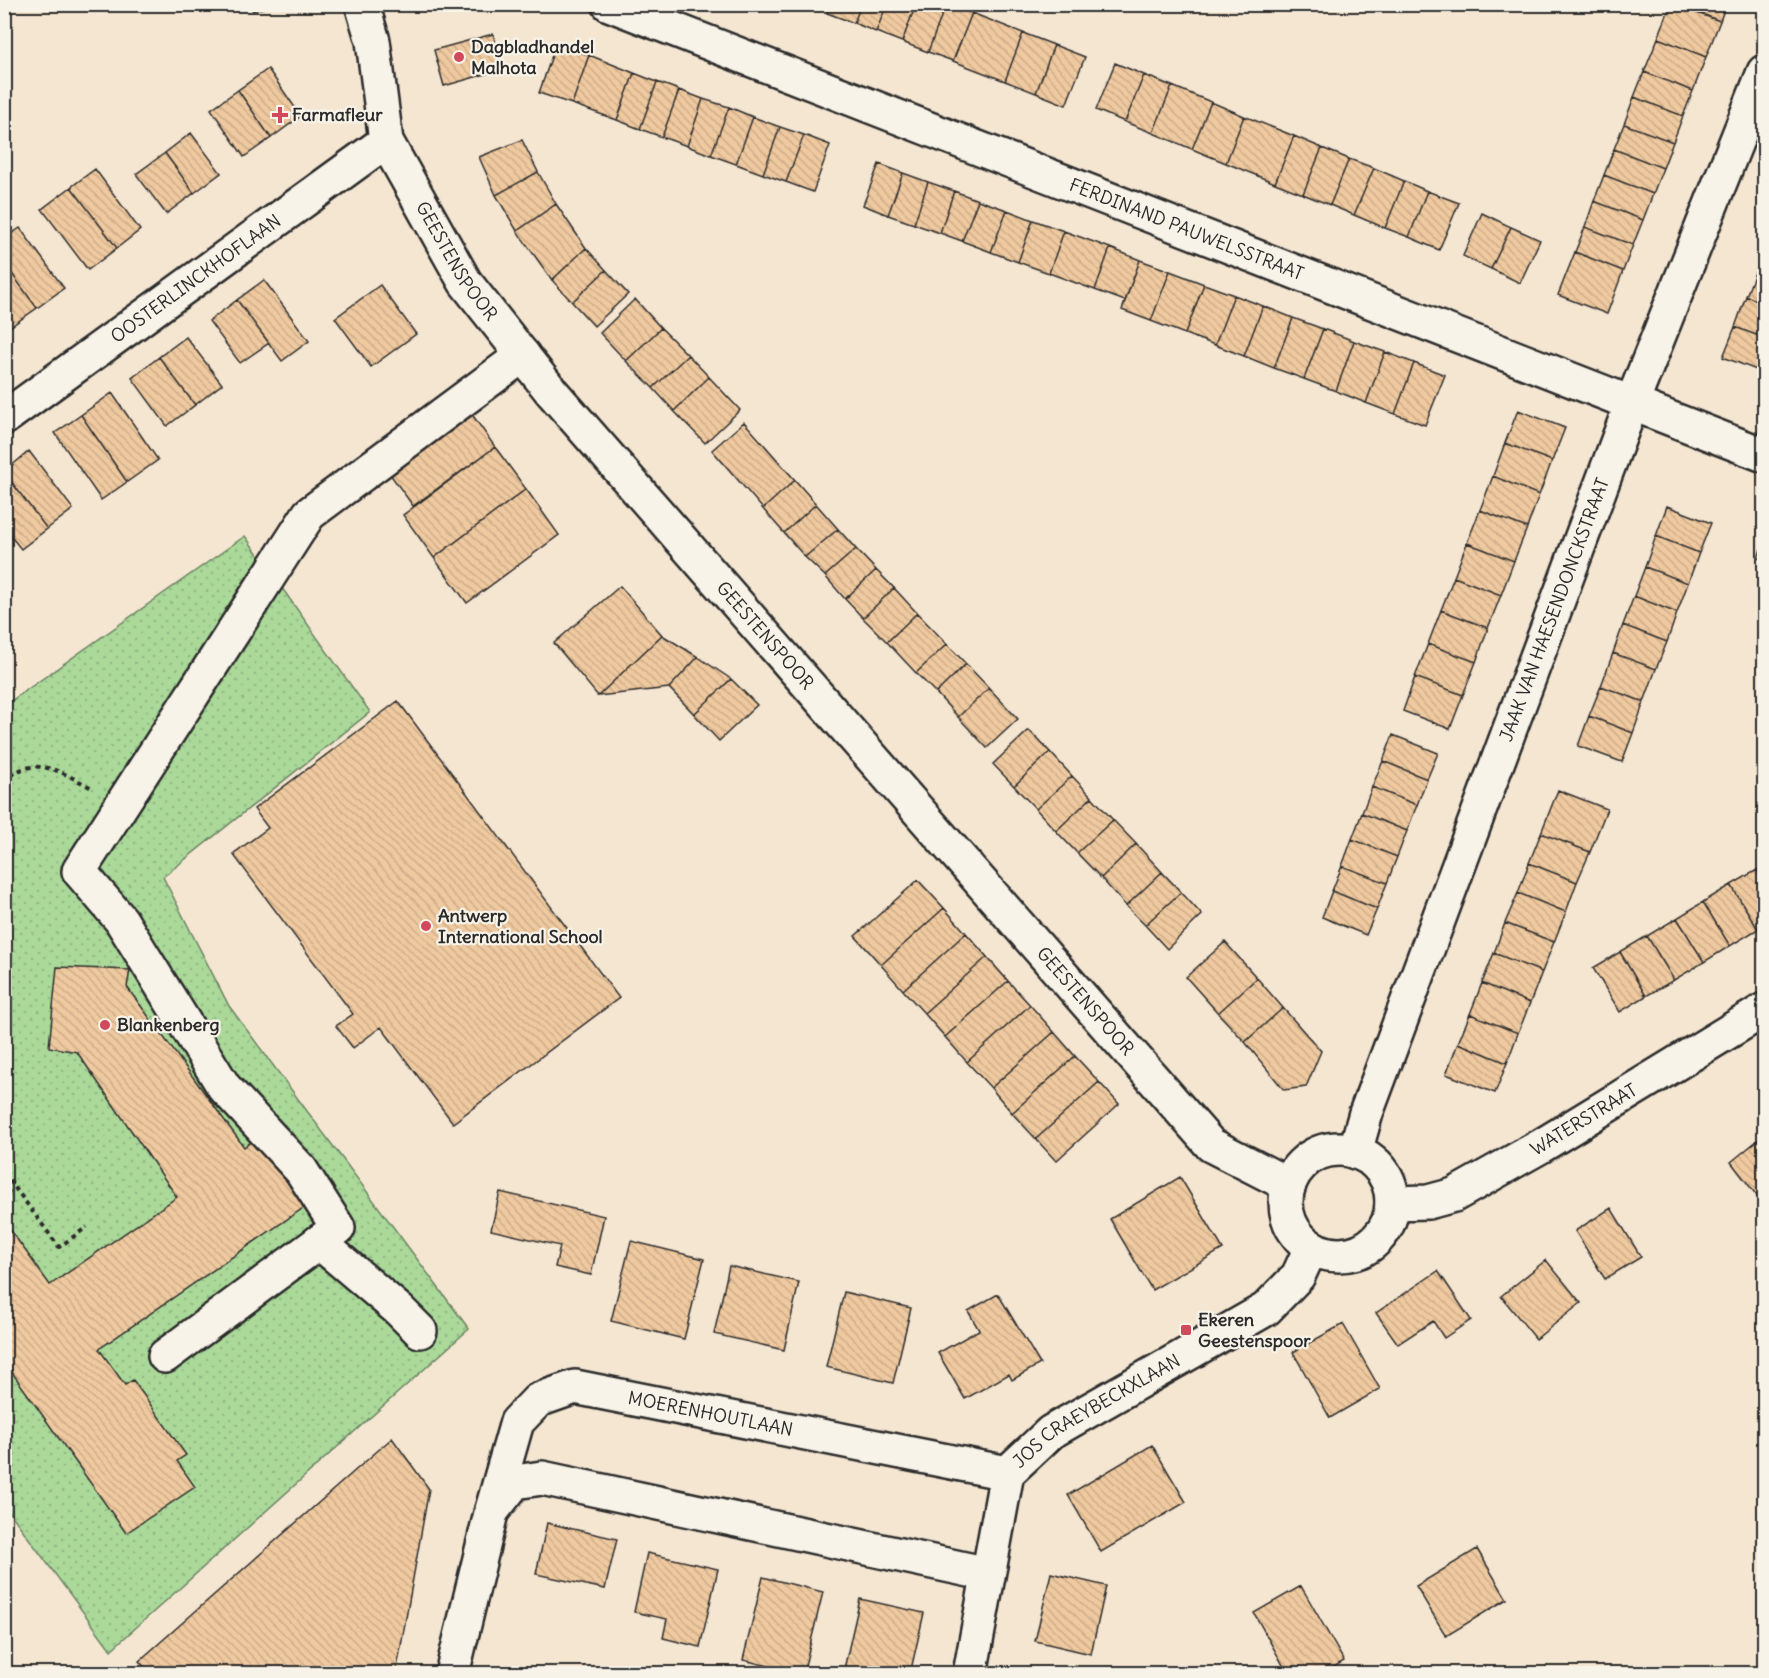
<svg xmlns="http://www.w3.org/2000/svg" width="1769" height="1678" font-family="Delius,sans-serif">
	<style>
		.garden { fill: url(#garden-dots); stroke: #6a8262; stroke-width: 1.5 }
		.building { fill: url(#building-back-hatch); stroke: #2b2b2b; stroke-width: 1.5 }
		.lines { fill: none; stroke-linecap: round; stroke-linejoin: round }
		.minor-casing { stroke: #2b2b2b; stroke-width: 38 }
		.path { stroke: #2b2b2b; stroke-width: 4; stroke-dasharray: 4.5 4.5; stroke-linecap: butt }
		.minor { stroke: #f7f3e8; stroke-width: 33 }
		.poi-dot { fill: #d1495b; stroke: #f7f3e8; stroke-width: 2 }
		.labels { text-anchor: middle; stroke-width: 4.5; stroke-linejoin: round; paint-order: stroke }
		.poi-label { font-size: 18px; font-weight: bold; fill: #2b2b2b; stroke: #f7f3e8; text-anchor: start }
		.street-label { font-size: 18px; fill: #2b2b2b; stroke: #f7f3e8 }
	</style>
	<defs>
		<pattern id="garden-dots" width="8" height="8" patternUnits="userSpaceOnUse" patternTransform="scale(1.5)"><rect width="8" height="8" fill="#aad999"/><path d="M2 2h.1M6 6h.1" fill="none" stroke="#92ba84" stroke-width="1.8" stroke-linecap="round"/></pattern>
		<pattern id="building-back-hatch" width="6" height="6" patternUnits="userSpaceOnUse" patternTransform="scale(1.5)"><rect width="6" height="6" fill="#efc99f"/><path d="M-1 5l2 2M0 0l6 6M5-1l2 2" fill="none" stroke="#cdad89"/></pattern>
	</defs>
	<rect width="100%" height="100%" fill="#f5e6d2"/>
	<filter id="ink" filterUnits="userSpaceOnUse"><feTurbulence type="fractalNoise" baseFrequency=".0167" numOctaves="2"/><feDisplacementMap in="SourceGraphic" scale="12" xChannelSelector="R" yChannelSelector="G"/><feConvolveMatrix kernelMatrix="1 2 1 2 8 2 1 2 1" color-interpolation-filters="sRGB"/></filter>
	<g filter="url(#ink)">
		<path class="garden" d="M245,536L370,712L163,877L229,1006L469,1329L111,1650L5,1506L4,706Z"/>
		<path class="building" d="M251,4H274L253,11Z
			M830,4H861L854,23L827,13Z
			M861,4H887L876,32L854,23Z
			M887,4H916L902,42L876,32Z
			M916,4H946L928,52L902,42Z
			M946,4L972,13L953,61L928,52Z
			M1671,4L1720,21L1706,57L1658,38Z
			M1676,4H1726L1720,21Z
			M972,13L1023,33L1005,81L953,61Z
			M1023,33L1054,45L1036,93L1005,81Z
			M493,34L503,69L444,86L434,50Z
			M1658,38L1706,57L1693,91L1644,72Z
			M556,44L589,55L572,104L539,93Z
			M1054,45L1085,57L1066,105L1036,93Z
			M589,55L634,73L617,120L572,104Z
			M1115,63L1144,75L1125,122L1096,110Z
			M268,69L301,116L271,138L238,90Z
			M1644,72L1693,91L1683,116L1634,97Z
			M634,73L657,82L640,129L617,120Z
			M1144,75L1172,86L1153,133L1125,122Z
			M657,82L679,90L662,137L640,129Z
			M1172,86L1211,102L1192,149L1153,133Z
			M238,90L271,138L244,157L211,109Z
			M679,90L703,99L687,146L662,137Z
			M1634,97L1683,116L1673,142L1624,124Z
			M703,99L729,107L711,155L687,146Z
			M1211,102L1244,116L1226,163L1192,149Z
			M729,107L753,117L736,164L711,155Z
			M1244,116L1294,136L1275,183L1226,163Z
			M753,117L780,127L763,174L736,164Z
			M1624,124L1673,142L1663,168L1614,149Z
			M780,127L804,135L786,182L763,174Z
			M191,133L221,173L194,193L165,153Z
			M804,135L830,145L813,192L786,182Z
			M1294,136L1322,148L1303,194L1275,183Z
			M522,140L538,172L496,195L479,157Z
			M1322,148L1349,159L1330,205L1303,194Z
			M1614,149L1663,168L1653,194L1604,175Z
			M165,153L194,193L166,214L136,174Z
			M1349,159L1374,168L1354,215L1330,205Z
			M879,164L903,173L888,215L863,205Z
			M1374,168L1404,181L1385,228L1354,215Z
			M95,169L140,230L117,248L71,187Z
			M538,172L556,204L517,231L496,195Z
			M903,173L928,182L914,224L888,215Z
			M1604,175L1653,194L1643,220L1594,201Z
			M1404,181L1427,191L1409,237L1385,228Z
			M928,182L954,191L940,233L914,224Z
			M71,187L117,248L88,270L42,209Z
			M954,191L978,200L962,241L940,233Z
			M1427,191L1459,203L1439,250L1409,237Z
			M978,200L1007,210L991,252L962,241Z
			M1594,201L1643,220L1633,245L1585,227Z
			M556,204L586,248L552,280L517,231Z
			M1007,210L1033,220L1018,262L991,252Z
			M1482,213L1511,227L1491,269L1463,256Z
			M1033,220L1064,231L1049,273L1018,262Z
			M1511,227L1540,240L1520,283L1491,269Z
			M1585,227L1633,245L1623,271L1575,252Z
			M20,228L64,288L37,308L4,263V239Z
			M1064,231L1110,248L1095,290L1049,273Z
			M586,248L606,270L572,302L552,280Z
			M1110,248L1140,260L1125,301L1095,290Z
			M1764,248V268L1758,265Z
			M1575,252L1623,271L1607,314L1558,295Z
			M1140,260L1170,271L1151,321L1122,310Z
			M4,263L37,308L10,327L4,319Z
			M1758,265L1764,268V303L1746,296Z
			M606,270L628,294L594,326L572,302Z
			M1170,271L1204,284L1185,334L1151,321Z
			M264,280L309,341L282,361L237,300Z
			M1204,284L1234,295L1215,345L1185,334Z
			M380,285L416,334L371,367L335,318Z
			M1234,295L1263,306L1244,356L1215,345Z
			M1746,296L1764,303V338L1735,327Z
			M635,299L661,328L626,361L600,333Z
			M237,300L269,343L240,363L209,321Z
			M1263,306L1293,318L1274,368L1244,356Z
			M1293,318L1323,329L1304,379L1274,368Z
			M1735,327L1764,338V373L1723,357Z
			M661,328L688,355L653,388L626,361Z
			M1323,329L1354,341L1336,391L1304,379Z
			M186,337L222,384L195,405L159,357Z
			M1354,341L1385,352L1366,403L1336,391Z
			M1385,352L1414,363L1395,414L1366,403Z
			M688,355L709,377L674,411L653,388Z
			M159,357L195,405L167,426L132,378Z
			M1414,363L1445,375L1425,425L1395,414Z
			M709,377L740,410L705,443L674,411Z
			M112,393L158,460L127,482L81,415Z
			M469,410L495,447L413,506L387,470Z
			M1518,410L1565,428L1552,461L1505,443Z
			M81,415L127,482L101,500L55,433Z
			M744,422L795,480L763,509L712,450Z
			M1505,443L1552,461L1539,495L1493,476Z
			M495,447L526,489L434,558L403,515Z
			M29,451L73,509L47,529L4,472Z
			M4,472L47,529L21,549L4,528Z
			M1493,476L1539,495L1527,528L1480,510Z
			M795,480L816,504L784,533L763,509Z
			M526,489L559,535L467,603L434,558Z
			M816,504L838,529L805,557L784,533Z
			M1667,506L1711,523L1699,553L1656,536Z
			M1480,510L1527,528L1514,561L1467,543Z
			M838,529L856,549L825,576L805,557Z
			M1656,536L1699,553L1688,583L1645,567Z
			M1764,540V561L1758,558Z
			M1467,543L1514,561L1501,595L1454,577Z
			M856,549L876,570L845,599L825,576Z
			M1645,567L1688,583L1677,613L1634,596Z
			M876,570L894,588L863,618L845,599Z
			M1454,577L1501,595L1488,628L1441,610Z
			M620,586L662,635L598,696L554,643Z
			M894,588L917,613L887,642L863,618Z
			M1634,596L1677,613L1667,642L1623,625Z
			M1441,610L1488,628L1476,662L1428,644Z
			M917,613L947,644L916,673L887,642Z
			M1623,625L1667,642L1656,669L1613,653Z
			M662,635L698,657L669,688L598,696Z
			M947,644L966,664L936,693L916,673Z
			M1428,644L1476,662L1463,695L1415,677Z
			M1613,653L1656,669L1644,702L1601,686Z
			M698,657L731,679L694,714L669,688Z
			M966,664L989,688L958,717L936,693Z
			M1415,677L1463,695L1450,729L1403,711Z
			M731,679L757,705L719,741L694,714Z
			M1601,686L1644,702L1633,733L1589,716Z
			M989,688L1018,719L987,748L958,717Z
			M398,701L619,998L453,1123L381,1027L353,1048L336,1026L353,1014L233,854L268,828L254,809Z
			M1589,716L1633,733L1622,762L1578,746Z
			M1029,730L1050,752L1014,786L993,764Z
			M1393,735L1438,753L1427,779L1383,761Z
			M1050,752L1072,776L1036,809L1014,786Z
			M1383,761L1427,779L1417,805L1372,787Z
			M1072,776L1092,797L1056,831L1036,809Z
			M1372,787L1417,805L1407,831L1362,813Z
			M1558,790L1607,809L1590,852L1541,833Z
			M1092,797L1113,820L1077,853L1056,831Z
			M1362,813L1407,831L1397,857L1352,839Z
			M1113,820L1136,844L1101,878L1077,853Z
			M1541,833L1590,852L1577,882L1529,863Z
			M1352,839L1397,857L1387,883L1342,866Z
			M1136,844L1162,872L1126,906L1101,878Z
			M1529,863L1577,882L1566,912L1518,893Z
			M1764,865V883L1757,870Z
			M1342,866L1387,883L1377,909L1332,891Z
			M1757,870L1764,883V925L1758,929L1731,885Z
			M1162,872L1181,892L1145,925L1126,906Z
			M918,880L944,908L881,965L855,936Z
			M1731,885L1758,929L1730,946L1703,902Z
			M1332,891L1377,909L1366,935L1322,917Z
			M1181,892L1202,915L1167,949L1145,925Z
			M1518,893L1566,912L1554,942L1505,923Z
			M1703,902L1730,946L1704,962L1677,918Z
			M944,908L966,933L903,990L881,965Z
			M1677,918L1704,962L1674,980L1647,936Z
			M1505,923L1554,942L1542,972L1494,953Z
			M966,933L987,957L924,1013L903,990Z
			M1647,936L1674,980L1646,996L1620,952Z
			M1225,942L1257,978L1218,1013L1186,977Z
			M1620,952L1646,996L1620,1012L1593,968Z
			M1494,953L1542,972L1530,1003L1482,983Z
			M987,957L1008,981L945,1037L924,1013Z
			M57,967L130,970L127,987L244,1147L261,1135L309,1204L99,1349L125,1385L133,1380L186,1455L177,1461L195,1487L126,1533L4,1361V1221L50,1285L177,1197L77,1052L49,1047Z
			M1257,978L1283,1008L1245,1042L1218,1013Z
			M1008,981L1030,1005L967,1062L945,1037Z
			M1482,983L1530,1003L1518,1033L1470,1014Z
			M1030,1005L1054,1032L991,1088L967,1062Z
			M1283,1008L1321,1051L1306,1087L1284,1090L1245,1042Z
			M1470,1014L1518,1033L1507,1063L1458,1043Z
			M1054,1032L1075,1056L1012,1113L991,1088Z
			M1458,1043L1507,1063L1495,1093L1446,1074Z
			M1075,1056L1099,1082L1036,1139L1012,1113Z
			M1099,1082L1119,1104L1056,1161L1036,1139Z
			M1764,1135V1205L1731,1162Z
			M1180,1177L1223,1249L1152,1290L1110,1219Z
			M4,1189L10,1191L4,1210Z
			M500,1192L604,1216L591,1275L555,1267L560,1246L491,1230Z
			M1611,1208L1641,1257L1605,1279L1575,1231Z
			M631,1241L704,1259L684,1339L611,1321Z
			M1546,1260L1581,1303L1536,1339L1501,1296Z
			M729,1266L799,1282L784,1350L714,1334Z
			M1438,1271L1471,1320L1444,1338L1433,1321L1398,1344L1376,1313Z
			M844,1292L911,1308L893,1383L826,1367Z
			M998,1294L1040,1364L1012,1380L1009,1374L965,1399L938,1353L979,1330L968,1311Z
			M1343,1324L1380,1389L1330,1418L1293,1352Z
			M392,1438L429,1489L396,1674H150L139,1661Z
			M1152,1445L1186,1502L1101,1552L1068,1495Z
			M547,1523L617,1539L605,1589L536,1574Z
			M1477,1549L1507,1599L1446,1636L1416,1586Z
			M647,1553L718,1569L700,1647L663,1638L667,1619L634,1612Z
			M1051,1573L1106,1586L1091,1654L1035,1641Z
			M763,1577L823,1592L803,1674L743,1660Z
			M1301,1586L1344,1661L1322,1674H1288L1254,1613Z
			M860,1599L924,1613L910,1674H865L844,1669Z"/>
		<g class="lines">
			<defs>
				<g id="minor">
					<path id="s1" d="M362,4L373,41L386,141L465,282L551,391L1211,1145L1289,1185"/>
					<path id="s2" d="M609,4L1764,455"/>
					<path id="s3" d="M4,418L386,141"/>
					<circle cx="1339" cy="1202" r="53"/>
					<path id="s4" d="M1355,1152L1366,1113L1632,403L1764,72"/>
					<path id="s5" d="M1392,1203L1428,1202L1454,1195L1541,1146L1764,1010"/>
					<path d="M319,1242L399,1310L420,1331"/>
					<path d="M165,1356L338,1228L301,1170L224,1087L121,920L79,871L309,514L523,355"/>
					<path d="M492,1511L515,1482L542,1478L988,1574"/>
					<path id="s6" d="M452,1674L491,1513L517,1422L538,1400L575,1387L1007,1473"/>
					<path id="s7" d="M970,1674L1007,1473L1051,1432L1266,1309L1298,1276L1311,1248"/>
				</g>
			</defs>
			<use href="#minor" class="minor-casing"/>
			<path class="path" d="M4,781C34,753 61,772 92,788
				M4,1173L59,1247L87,1227"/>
			<use href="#minor" class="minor"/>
		</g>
	</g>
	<g class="poi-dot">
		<circle cx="459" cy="57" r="6"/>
		<path d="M277 106h6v6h6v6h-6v6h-6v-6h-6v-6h6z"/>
		<circle cx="426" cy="926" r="6"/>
		<circle cx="105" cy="1025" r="6"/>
		<rect x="1180" y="1324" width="12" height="12" rx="3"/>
	</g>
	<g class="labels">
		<g class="poi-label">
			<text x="471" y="53">Dagbladhandel<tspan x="471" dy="21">Malhota</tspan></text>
			<text x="292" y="121">Farmafleur</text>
			<text x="438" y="922">Antwerp<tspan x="438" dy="21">International School</tspan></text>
			<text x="117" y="1031">Blankenberg</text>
			<text x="1198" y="1326">Ekeren<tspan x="1198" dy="21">Geestenspoor</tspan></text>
		</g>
		<g class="street-label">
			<text dy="6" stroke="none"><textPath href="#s2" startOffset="620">FERDINAND PAUWELSSTRAAT</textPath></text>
			<text dy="6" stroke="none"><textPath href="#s1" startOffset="279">GEESTENSPOOR</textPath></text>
			<text dy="6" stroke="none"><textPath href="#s3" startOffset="237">OOSTERLINCKHOFLAAN</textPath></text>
			<text dy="6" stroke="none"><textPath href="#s4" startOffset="578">JAAK VAN HAESENDONCKSTRAAT</textPath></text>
			<text dy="6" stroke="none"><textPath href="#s1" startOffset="765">GEESTENSPOOR</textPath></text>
			<text dy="6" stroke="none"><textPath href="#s1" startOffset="1251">GEESTENSPOOR</textPath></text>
			<text dy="6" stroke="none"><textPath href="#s5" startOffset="213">WATERSTRAAT</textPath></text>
			<text dy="6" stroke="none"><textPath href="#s6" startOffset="468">MOERENHOUTLAAN</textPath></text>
			<text dy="6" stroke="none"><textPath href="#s7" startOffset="314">JOS CRAEYBECKXLAAN</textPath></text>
		</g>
	</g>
	<rect width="1769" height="1678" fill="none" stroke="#f7f3e8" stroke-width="24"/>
	<rect x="12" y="12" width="1745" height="1654" fill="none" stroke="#2b2b2b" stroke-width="2" filter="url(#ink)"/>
</svg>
